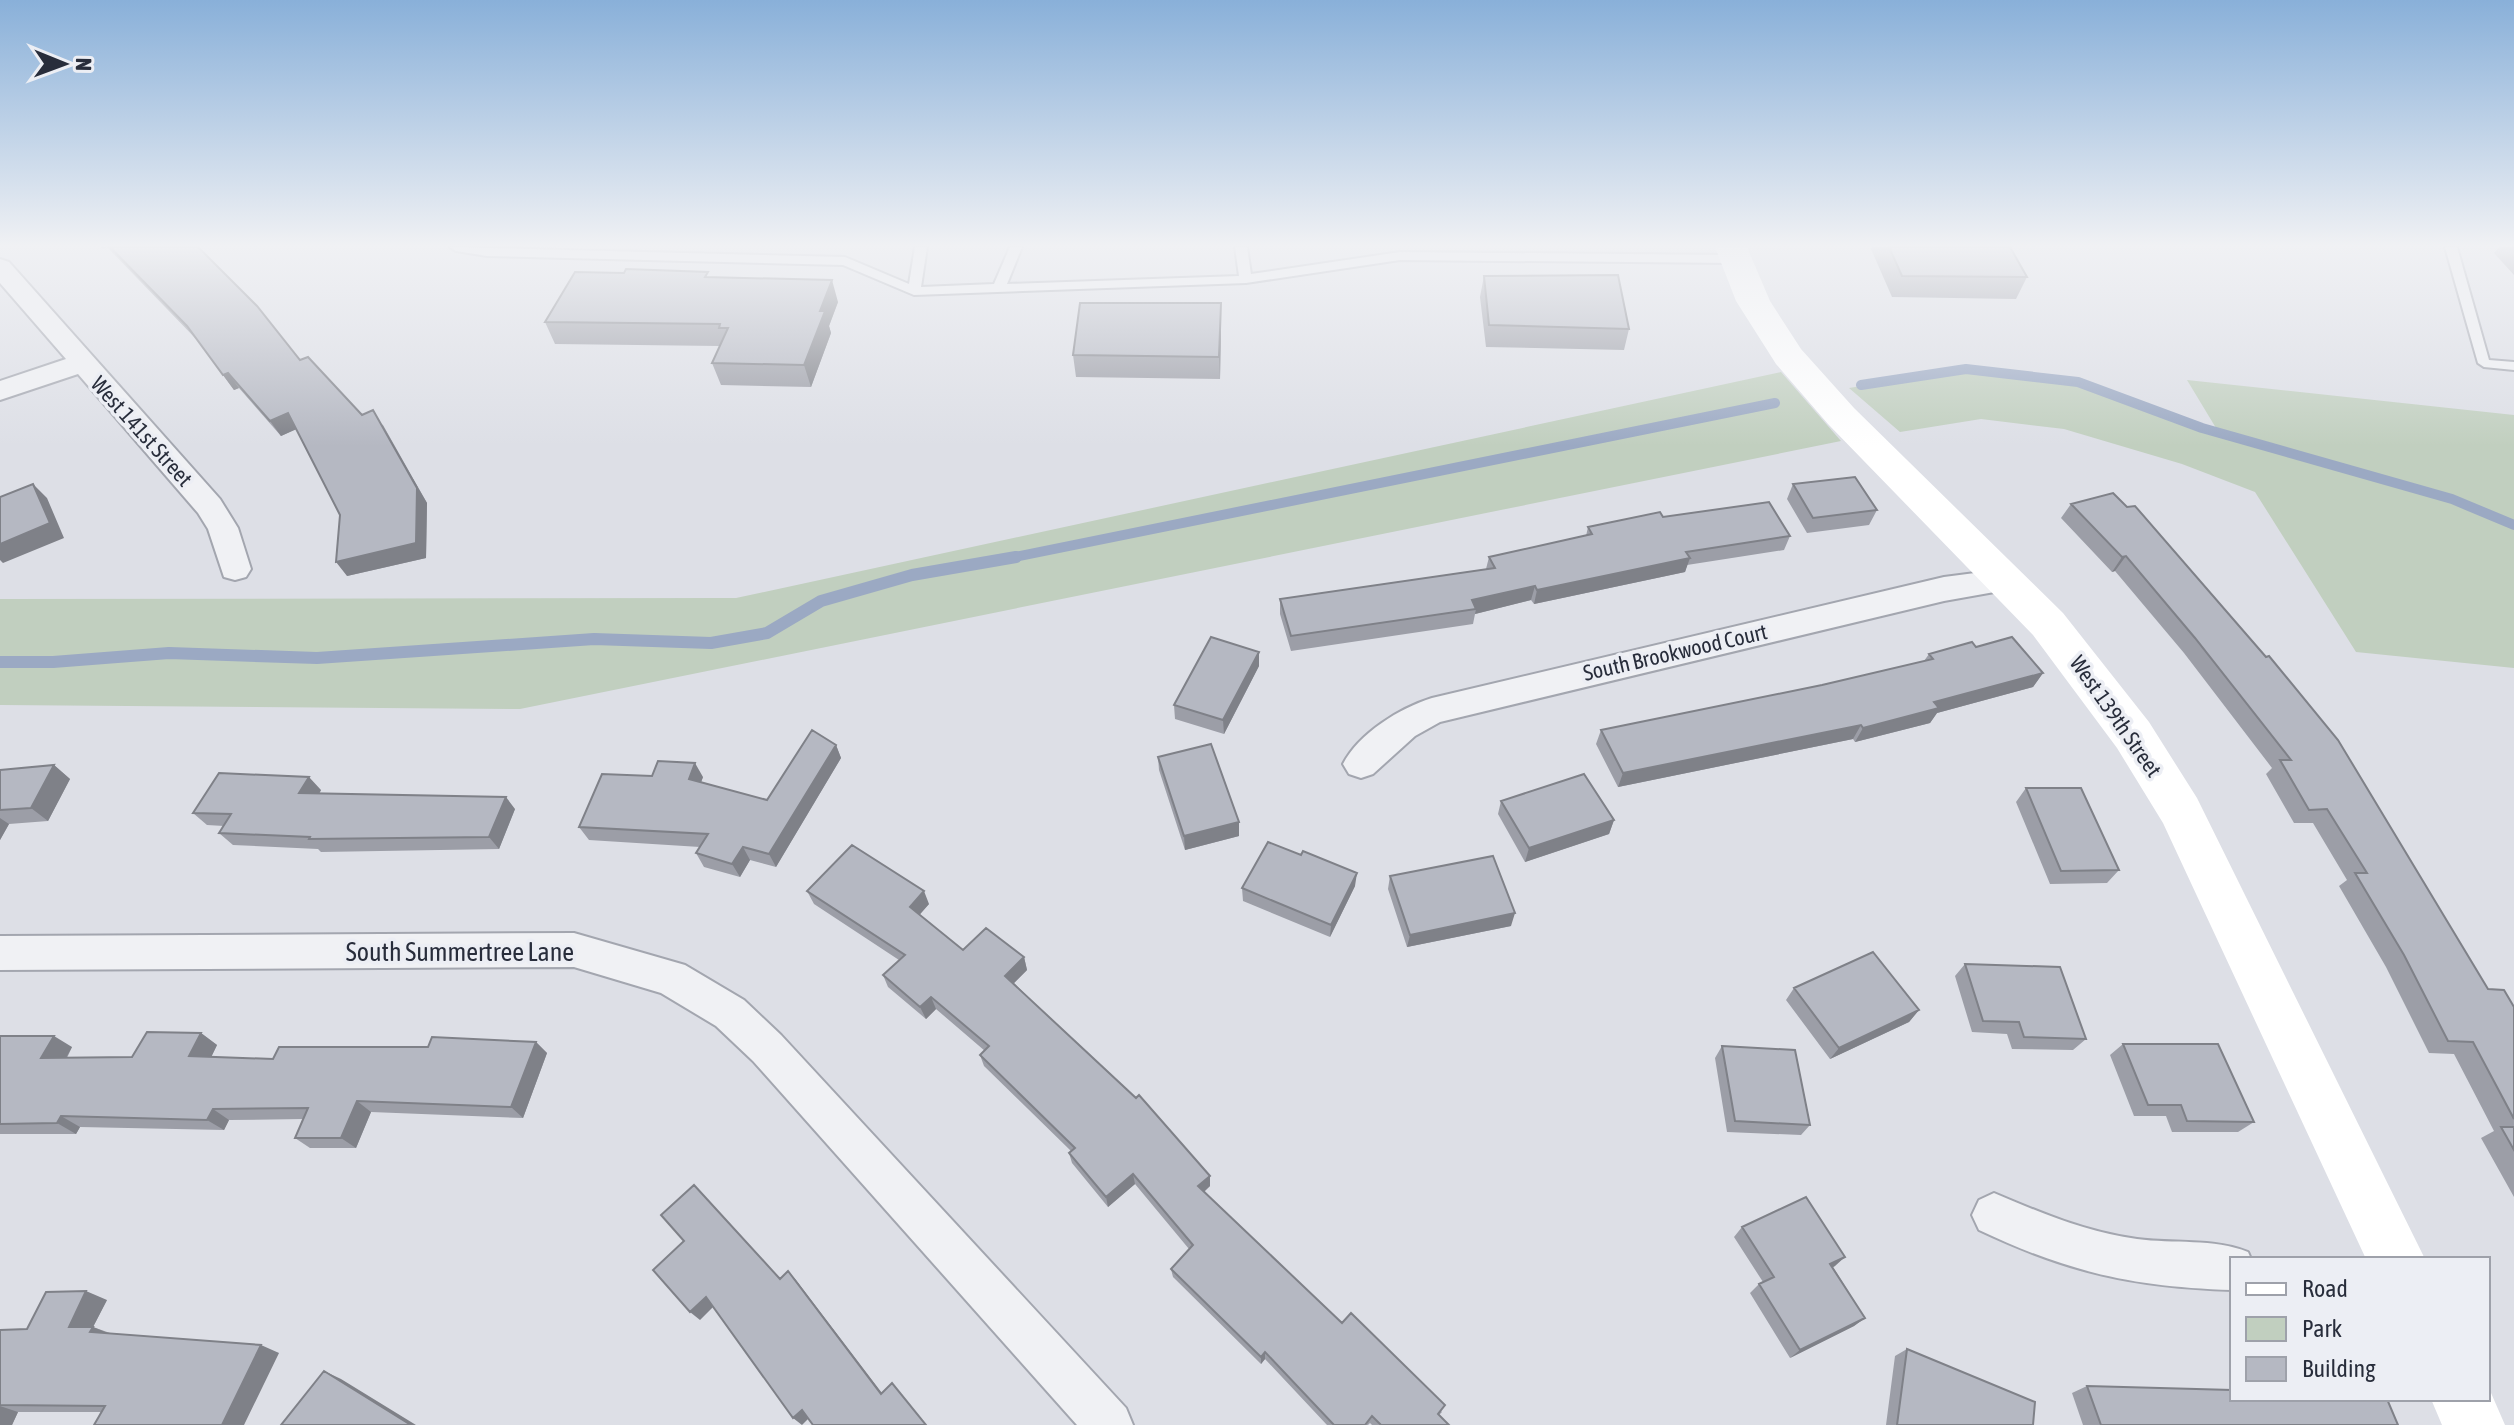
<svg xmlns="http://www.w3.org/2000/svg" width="2514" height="1425" font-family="'Asap Condensed',sans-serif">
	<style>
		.green { fill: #c1cfbf }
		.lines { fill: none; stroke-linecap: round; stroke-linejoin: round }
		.stream-far1 { stroke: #9ba9c3; stroke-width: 10 }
		.stream { stroke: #9ba9c3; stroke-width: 12 }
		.lane-casing { stroke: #a3a6af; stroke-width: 4 }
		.street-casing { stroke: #a3a6af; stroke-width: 4 }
		.lane { fill: #f0f1f4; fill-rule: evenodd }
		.street { fill: #f0f1f4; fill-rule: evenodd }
		.secondary { fill: #fff; fill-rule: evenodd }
		.wall { fill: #9c9ea7 }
		.shaded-wall { fill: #7f8188 }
		.building { fill: #b5b8c2; stroke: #7f8188; stroke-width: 2 }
		.labels { text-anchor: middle; stroke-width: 7; stroke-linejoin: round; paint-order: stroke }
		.street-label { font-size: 22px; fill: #282d3b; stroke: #eceef4 }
		.near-street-label { font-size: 26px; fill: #282d3b; stroke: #eceef4 }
	</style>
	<rect width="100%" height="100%" fill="#dddfe6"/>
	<path class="green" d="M1966,369L2078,382L2219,433L2187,380L2514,415V668L2356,652L2255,492L2182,464L2064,429L1981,419L1900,432L1849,388Z
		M1781,372L1841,441L520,709L0,705V599L736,598Z"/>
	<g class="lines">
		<path class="stream-far1" d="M1861,385L1966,369L2078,382L2202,428L2452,499L2514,525
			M1005,559L1775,403"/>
		<path class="stream" d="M0,662H53L169,653L317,658L594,639L711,643L767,633L821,601L912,575L1016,557"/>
		<defs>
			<path id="lane" d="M450,247L845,257L909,284L915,247H927L921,287L994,284L1010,247H1022L1007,284L1239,276L1235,247H1247L1251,274L1400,252L1736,255L1742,259L1736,263L1400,260L1246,283L914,295L843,265L487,256L456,251Z
				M2445,247H2457L2489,360L2514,362V370L2484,367L2478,363Z"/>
			<path id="street" d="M0,259L9,262L220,499L238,528L251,569L246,577L235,580L224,577L208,529L198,513L78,374L0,400V381L66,359L0,283Z
				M2006,569L2017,572L2022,580L2017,588L1944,601L1440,722L1415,736L1373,774L1361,778L1349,774L1343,764C1359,733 1400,708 1432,698L1944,577Z
				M574,933L685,965L744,1000L781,1035L1126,1408L1133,1425H1077L753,1061L716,1026L661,993L574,967L0,970V936Z
				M1994,1193C2041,1213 2086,1232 2137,1239C2173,1244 2214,1238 2248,1252L2251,1259H2232V1290C2133,1287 2068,1272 1979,1230L1972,1215L1979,1200Z"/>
		</defs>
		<use href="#lane" class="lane-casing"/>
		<use href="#street" class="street-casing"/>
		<use href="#lane" class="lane"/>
		<use href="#street" class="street"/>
		<path class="secondary" d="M1715,247H1747L1770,301L1801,349L1854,408L2063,613L2149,722L2197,798L2425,1259H2366L2163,823L2117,748L2033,635L1828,424L1776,364L1736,301Z
			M2488,1386L2505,1425H2442L2431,1399H2488Z"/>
	</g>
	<path class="wall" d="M101,247H198L300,360L362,415L383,425L427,503L426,558L347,576L340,515L296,429L281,436L239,388L234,390L198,341L107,247L103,249Z
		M1872,247H2010L2027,277L2016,299L1892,297L1871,249Z
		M2499,247H2514V275L2494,253Z
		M1484,276L1629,329L1624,350L1486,347L1480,297Z
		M710,277L838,302L829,326L831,333L811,387L721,385L712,363L720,346L555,344L545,322Z
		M1221,325L1220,379L1076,377L1073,355Z
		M1793,484L1877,510L1869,525L1807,533L1787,499Z
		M2113,493L2488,989L2514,1007V1197L2481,1138L2494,1131L2454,1054L2429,1053L2386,967L2339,886L2347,880L2313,823H2294L2266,774L2272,768L2184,653L2115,571L2112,572L2061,518L2071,504Z
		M1663,517L1790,536L1784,550L1687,565L1685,572L1534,604L1531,600L1475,614L1473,624L1291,651L1280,614V599L1486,569L1489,557L1586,536L1588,527Z
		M1976,647L2043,673L2033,687L1937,713L1930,723L1855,742L1853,739L1618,787L1596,744L1601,730L1822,685L1924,661L1929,654Z
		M1259,652V666L1224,734L1175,719L1174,705Z
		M836,745L841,758L776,867L750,860L740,877L704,867L696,853L700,847L589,840L579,827L652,776L703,777L701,782L767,800Z
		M1158,757L1239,822V836L1185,850L1159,770Z
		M54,765L70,779L48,821L9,824L0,840V770Z
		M2026,788L2119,870L2107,883L2050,884L2016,802Z
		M321,790L319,794L515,809L499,849L321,852L318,849L233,845L219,833L224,826L207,825L193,813Z
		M1501,801L1614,820L1609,834L1525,862L1498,814Z
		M1301,855L1355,886L1330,937L1243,901L1242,888Z
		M1390,876L1511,926L1407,947L1388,889Z
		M807,891L929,904L919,915L963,950L1024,957L1027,970L1014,983L1210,1176V1186L1204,1192L1342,1323L1442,1412L1439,1415L1449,1425H1372L1370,1423L1368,1425H1327L1265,1359L1261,1364L1173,1277L1171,1269L1189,1249L1135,1184L1108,1207L1072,1163L1069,1153L1071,1151L984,1066L980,1055L985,1051L936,1009L926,1019L888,987L883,975L899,960L814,904Z
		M1965,964L2086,1039L2073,1050L2012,1049L2007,1034L1972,1032L1955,976Z
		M1794,988L1919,1010L1909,1022L1830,1059L1786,1000Z
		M201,1033L217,1045L211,1057L273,1059L428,1047L536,1042L547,1053L523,1118L371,1112L356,1148H310L295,1138L303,1119L229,1120L224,1130L80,1127L76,1134H0V1036L72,1047L67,1058L132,1057Z
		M2123,1044L2254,1122L2238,1132H2172L2166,1116H2134L2110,1055Z
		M1722,1046L1810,1125L1801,1135L1727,1132L1715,1058Z
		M1742,1227L1835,1266L1833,1267L1865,1318L1854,1326L1790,1358L1750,1293L1759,1284L1763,1282L1734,1237Z
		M107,1300L93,1327L110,1333L279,1353L101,1412H18L12,1425H0V1330L27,1329Z
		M1907,1349L2033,1425H1886L1895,1356Z
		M2087,1386L2398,1425H2083L2072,1393Z"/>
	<path class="shaded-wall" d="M832,280L838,302L829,326L831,333L811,387L804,365L820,311Z
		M1221,303V325L1220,379L1219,357Z
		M228,373L239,388L234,390L223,375Z
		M373,410L427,503L426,558L347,576L336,562Z
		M288,413L299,428L281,436L270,421Z
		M33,484L47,498L64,538L3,563L0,560V544Z
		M2126,556L2115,571L2112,572L2122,557Z
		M1690,558L1685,572L1534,604L1537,590Z
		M1535,586L1531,600L1475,614L1476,609L1472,600Z
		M1259,652V666L1224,734L1223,720Z
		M2043,673L2033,687L1937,713L1930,723L1855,742L1863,728L1934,702Z
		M1861,725L1853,739L1618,787L1623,773Z
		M836,745L841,758L776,867L769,854Z
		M695,763L703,777L697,793L689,779Z
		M54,765L70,779L48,821L31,808Z
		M309,777L321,790L312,806L299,793Z
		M506,797L515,809L499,849L489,837Z
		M0,818L9,824L0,840Z
		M1614,820L1609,834L1525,862L1529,848Z
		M1239,822V836L1185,850L1184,836Z
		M743,847L750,860L740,877L732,864Z
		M1357,873L1355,886L1330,937L1331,925Z
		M924,891L929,904L915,920L910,907Z
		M1515,913L1511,926L1407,947L1410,935Z
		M1024,957L1027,970L1009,988L1005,976Z
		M931,997L936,1009L926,1019L920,1007Z
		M1919,1010L1909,1022L1830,1059L1839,1048Z
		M201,1033L217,1045L206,1068L189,1056Z
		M54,1036L72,1047L60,1069L41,1058Z
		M536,1042L547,1053L523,1118L511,1107Z
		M357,1101L371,1112L356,1148L341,1138Z
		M213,1109L229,1120L224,1130L207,1120Z
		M61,1116L80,1127L76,1134L57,1123Z
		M1133,1174L1135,1184L1108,1207L1106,1197Z
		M1210,1176V1186L1199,1196L1198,1186Z
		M1845,1257L1835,1266L1821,1273L1830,1264Z
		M788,1271L796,1280L888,1401L881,1394Z
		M86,1291L107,1300L93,1327L113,1335L111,1340L69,1327Z
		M706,1297L715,1305L700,1320L690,1312Z
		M1865,1318L1854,1326L1790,1358L1800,1350Z
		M261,1345L279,1353L244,1425H222Z
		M1265,1352V1359L1261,1364V1357Z
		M324,1371L341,1379L416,1425H411Z
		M0,1406L18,1412L12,1425H0Z
		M802,1410L810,1417L802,1425L793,1418Z"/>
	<path class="building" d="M110,247H198L257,306L300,360L308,357L362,415L373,410L417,488L416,543L336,562L340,515L288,413L270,421L228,373L223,375L187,326Z
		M1889,247H2010L2027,277L1902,276Z
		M626,269L708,272L705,277L832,280L820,311H825L804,365L712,363L728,328H719L720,324L545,322L575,272L624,273Z
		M1618,275L1629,329L1489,325L1484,276Z
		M1080,303H1221L1219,357L1073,355Z
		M1855,477L1877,510L1813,518L1793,484Z
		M33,484L50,523L0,544V497Z
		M2113,493L2127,507L2135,506L2266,657L2269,656L2338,740L2488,989L2504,990L2514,1007V1119L2473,1042L2448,1041L2404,955L2355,873H2367L2327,809L2309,810L2280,760H2291L2195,638L2126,556L2122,557L2071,504Z
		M1769,502L1790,536L1686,552L1690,558L1537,590L1535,586L1472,600L1476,609L1291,636L1280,599L1495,568L1489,557L1592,534L1588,527L1660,512L1663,517Z
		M1211,637L1259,652L1223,720L1174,705Z
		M2012,637L2043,673L1934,702L1939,708L1863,728L1861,725L1623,773L1601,730L1822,685L1933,659L1929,654L1972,642L1976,647Z
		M812,730L836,745L769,854L743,847L732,864L696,853L708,834L579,827L602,774L652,776L658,761L695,763L689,779L767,800Z
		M1211,744L1239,822L1184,836L1158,757Z
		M54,765L31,808L0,810V770Z
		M219,773L309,777L299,793L506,797L489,837L309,839L310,837L219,833L231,814L193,813Z
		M1584,774L1614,820L1529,848L1501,801Z
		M2026,788H2081L2119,870L2061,871Z
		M1268,842L1301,855L1303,851L1357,873L1331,925L1242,888Z
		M852,845L924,891L910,907L963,950L986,928L1024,957L1005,976L1136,1098L1139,1095L1210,1176L1198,1186L1342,1323L1351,1313L1445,1405L1438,1414L1449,1425H1381L1372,1416L1365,1425H1334L1265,1352L1261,1357L1171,1269L1193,1245L1133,1174L1106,1197L1069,1153L1075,1148L980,1055L989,1046L931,997L920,1007L883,975L905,955L807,891Z
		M1493,856L1515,913L1410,935L1390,876Z
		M1873,952L1919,1010L1839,1048L1794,988Z
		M1965,964L2060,967L2086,1039L2024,1037L2019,1022L1983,1021Z
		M147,1032L201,1033L189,1056L273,1059L279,1047H428L432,1037L536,1042L511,1107L357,1101L341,1138H295L308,1108L213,1109L207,1120L61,1116L57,1123L0,1124V1036H54L41,1058L132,1057Z
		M2123,1044H2218L2254,1122L2187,1121L2181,1105H2148Z
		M1722,1046L1795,1050L1810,1125L1735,1121Z
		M2501,1127H2514V1150Z
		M694,1185L780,1279L788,1271L881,1394L892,1383L926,1425H813L802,1410L793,1418L706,1297L690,1312L653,1270L684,1241L661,1215Z
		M1806,1197L1845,1257L1830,1264L1865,1318L1800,1350L1759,1284L1774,1277L1742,1227Z
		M86,1291L69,1327H93L90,1332L261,1345L222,1425H94L105,1406L0,1405V1330L27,1329L46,1292Z
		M1907,1349L2035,1402L2033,1425H1897Z
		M324,1371L411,1425H281Z
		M2087,1386L2232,1390V1399H2387L2398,1425H2101Z"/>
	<linearGradient id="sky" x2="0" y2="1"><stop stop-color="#89b0d9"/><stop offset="0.55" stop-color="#f0f1f4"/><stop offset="1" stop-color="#f0f1f4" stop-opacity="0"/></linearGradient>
	<rect width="2514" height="446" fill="url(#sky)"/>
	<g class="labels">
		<g class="street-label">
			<text transform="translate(142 431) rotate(48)" y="8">West 141st Street</text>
			<text transform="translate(1675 652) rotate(-13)" y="8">South Brookwood Court</text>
			<text transform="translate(2116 716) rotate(55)" y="8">West 139th Street</text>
		</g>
		<g class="near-street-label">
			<text x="460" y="961">South Summertree Lane</text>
		</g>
	</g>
	<rect x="2230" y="1257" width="260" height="144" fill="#eceef4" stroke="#9ea1aa" stroke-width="2"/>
	<rect x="2246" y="1283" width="40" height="12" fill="#ffffff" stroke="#9ea1aa" stroke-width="2"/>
	<text x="2302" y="1297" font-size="24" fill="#282d3b">Road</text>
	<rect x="2246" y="1317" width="40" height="24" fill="#c1cfbf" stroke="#9ea1aa" stroke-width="2"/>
	<text x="2302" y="1337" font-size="24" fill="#282d3b">Park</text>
	<rect x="2246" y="1357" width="40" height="24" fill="#b5b8c2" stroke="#9ea1aa" stroke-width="2"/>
	<text x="2302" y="1377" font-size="24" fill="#282d3b">Building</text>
	<g transform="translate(64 64) rotate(91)" stroke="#eceef4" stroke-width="6" paint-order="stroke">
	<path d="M0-6L14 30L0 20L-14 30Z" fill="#282d3b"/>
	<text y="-12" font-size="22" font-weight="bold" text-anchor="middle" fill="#282d3b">N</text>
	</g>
</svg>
